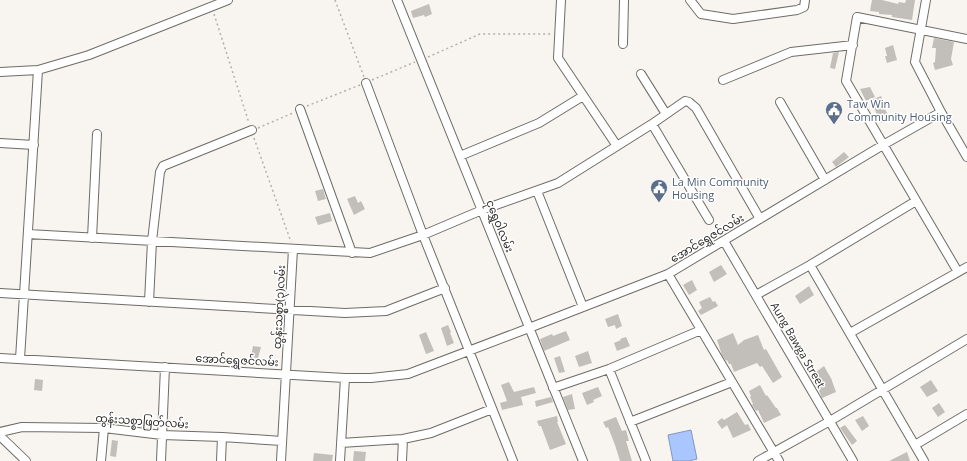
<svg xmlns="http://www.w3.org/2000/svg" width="967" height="461" font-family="'Open Sans','Noto Sans Myanmar',sans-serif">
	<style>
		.water { fill: #aac6fe; stroke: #8497be }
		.building { fill: #c2beb9 }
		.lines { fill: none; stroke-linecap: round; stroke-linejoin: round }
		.street-casing { stroke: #6f6c67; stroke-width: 10 }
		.path { stroke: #b4b1ad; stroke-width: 1.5; stroke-dasharray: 2 3; stroke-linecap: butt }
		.street { stroke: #fff; stroke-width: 8 }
		.labels { text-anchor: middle; stroke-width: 3; stroke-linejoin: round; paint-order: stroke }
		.service-label { font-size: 11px; fill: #4e5e75; stroke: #fff; text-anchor: start }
		.street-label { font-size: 11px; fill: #2a2927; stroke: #fff }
	</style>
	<rect width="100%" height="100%" fill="#f8f4ef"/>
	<path class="water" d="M691,430L697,459L689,461H673L668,435Z"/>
	<path class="building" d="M872,0H882L898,4L899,2L905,3L906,0H915L912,20L892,17V15L879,14V12L870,11Z
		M429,4L432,14L425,17L424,15L413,18L411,11Z
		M934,38L954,42L951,59L953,65L935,70L933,63L935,62L936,48H932Z
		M893,45L897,60L887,63L885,56H887L885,48Z
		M839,52L835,69L830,68L833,53Z
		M870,87L875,97L866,101L860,89Z
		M881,96L884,103L882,104L890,118L880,123L876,118L878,117L871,100Z
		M844,152L849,157L836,167L832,162Z
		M323,189L326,199L318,201L315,191Z
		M355,196L358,203L361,201L365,209L354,215L347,199Z
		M330,213L332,221L318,225L315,217Z
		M721,265L727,274L714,282L709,272Z
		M692,280L697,290L689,295L683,285Z
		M809,286L814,295L800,304L795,296Z
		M710,297L713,302L715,301L718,306L701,315L698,311L702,308L699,302Z
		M618,314L622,326L616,329L615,325L608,327L605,319Z
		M448,325L451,332L450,333L454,343L447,346L441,328Z
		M566,331L570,340L544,351L540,339L552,334L553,336Z
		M426,332L434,351L426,354L419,335Z
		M733,333L738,345L744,340L758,335L764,350L766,349L782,377L773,383L762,366L760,367L757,363L734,372L731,364H729L727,360L726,361L722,355L717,340Z
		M626,337L630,346L617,351L614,343L621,340L620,339Z
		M253,346L261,347L258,358L251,357Z
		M588,351L592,363L579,367L575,356Z
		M560,356L565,372L559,373L554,358Z
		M824,366L832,380V381L836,392L822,398L818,388H817L813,381L816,380L812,375Z
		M35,379L43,380L42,391L34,390Z
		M931,380L938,391L927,397L920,387Z
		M509,382L514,392L534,387L536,393L521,397L523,405L502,410L500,403L507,401L501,385Z
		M760,385L766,396L767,395L776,408H777L781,415L764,423L758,410L756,411L752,405L753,404L750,397L751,396L749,391Z
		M598,387L602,396L593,400L594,402L587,405L582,393Z
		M572,394L575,409L568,410L563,397Z
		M551,397L553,402L536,407L535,401Z
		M939,403L945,412L938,417L932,408Z
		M737,412L745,425L748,424L751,430L733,438L727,425L722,429L717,422L722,418L724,420Z
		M557,416L558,422H557L566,444L550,450L541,426H539L537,421Z
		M863,416L869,426L862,431L855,420Z
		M616,417L622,431L626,430L629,441H626L632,461H620L615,445L608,427L606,428L603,422Z
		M845,425L857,441L852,445L840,428Z
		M112,440L118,441L116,457L110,456Z
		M354,451L366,452L365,461H353Z
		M907,452L910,461H889Z
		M314,453L333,455L332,461H313Z"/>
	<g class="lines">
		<defs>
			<path id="street" d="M397,0L583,461
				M561,0L558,58L617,146
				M690,0L701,14L733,19L797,10L804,7L805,0
				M926,0L915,62L941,112L967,157
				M623,44L624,0
				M0,72L38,70L89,55L228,0
				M641,74L666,114
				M723,80L791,52L853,45
				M366,83L423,235L513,461
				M780,102L825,180
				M300,109L352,253
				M652,124L709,220
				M0,143L34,145
				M460,156L539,123L583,96
				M537,191L583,307
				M28,234L370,253L423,235L482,210L558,183L652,124L685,101L689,102L696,108L760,219
				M92,238L97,134
				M724,241L853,461
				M810,265L924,461
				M958,272L846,81L857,17L967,39
				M668,274L779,461
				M0,293L345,313L386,311L445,288
				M756,295L810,265L916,201
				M149,302L152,241L160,172L163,166L252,130
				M850,333L967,267
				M0,358L345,378H371L408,374L529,328L668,274L883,145L941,112
				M20,359L38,70
				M609,369L646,461
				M553,388L609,369L701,330
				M630,422L732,382
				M0,432L22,427L104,428L162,435L222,437L282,441
				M0,436L26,461
				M341,443L403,439L431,433L492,409
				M915,445L967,414
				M101,461L104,428
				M161,461L165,367
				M221,461L222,437
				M281,461L293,249
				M340,461L345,378
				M402,461L403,439
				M758,461L830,421L967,339"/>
		</defs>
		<use href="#street" class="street-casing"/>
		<path class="path" d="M335,0L364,77
			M214,14L249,123
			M428,57L480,34H551
			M372,80L415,62
			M307,106L360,85
			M258,128L293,113
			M254,138L291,242"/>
		<use href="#street" class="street"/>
	</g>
	<defs>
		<symbol id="civic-pin" viewBox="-11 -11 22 30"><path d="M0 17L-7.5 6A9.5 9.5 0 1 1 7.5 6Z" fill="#5c6f8a" stroke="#fff"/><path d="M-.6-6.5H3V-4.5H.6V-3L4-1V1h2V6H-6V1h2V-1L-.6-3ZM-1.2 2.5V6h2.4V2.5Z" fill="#fff"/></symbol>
	</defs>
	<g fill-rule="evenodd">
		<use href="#civic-pin" x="824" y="100" width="20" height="27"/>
		<use href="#civic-pin" x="649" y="178" width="20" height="27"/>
	</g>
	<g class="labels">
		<g class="service-label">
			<text x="847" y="108">Taw Win<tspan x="847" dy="13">Community Housing</tspan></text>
			<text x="672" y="186">La Min Community<tspan x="672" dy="13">Housing</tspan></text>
		</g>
		<g class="street-label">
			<text transform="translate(500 226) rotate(68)" y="4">ငုရွှေဝါလမ်း</text>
			<text transform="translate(707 238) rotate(-31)" y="4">အောင်ရွှေဇင်လမ်း</text>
			<text transform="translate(279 307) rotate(-87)" y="4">ထွန်းသစ္စာ(၃)လမ်း</text>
			<text transform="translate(798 345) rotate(60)" y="4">Aung Bawga Street</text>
			<text transform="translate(237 360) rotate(3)" y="4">အောင်ရွှေဇင်လမ်း</text>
			<text transform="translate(142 421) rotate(4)" y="4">ထွန်းသစ္စာဖြတ်လမ်း</text>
		</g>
	</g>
</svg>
